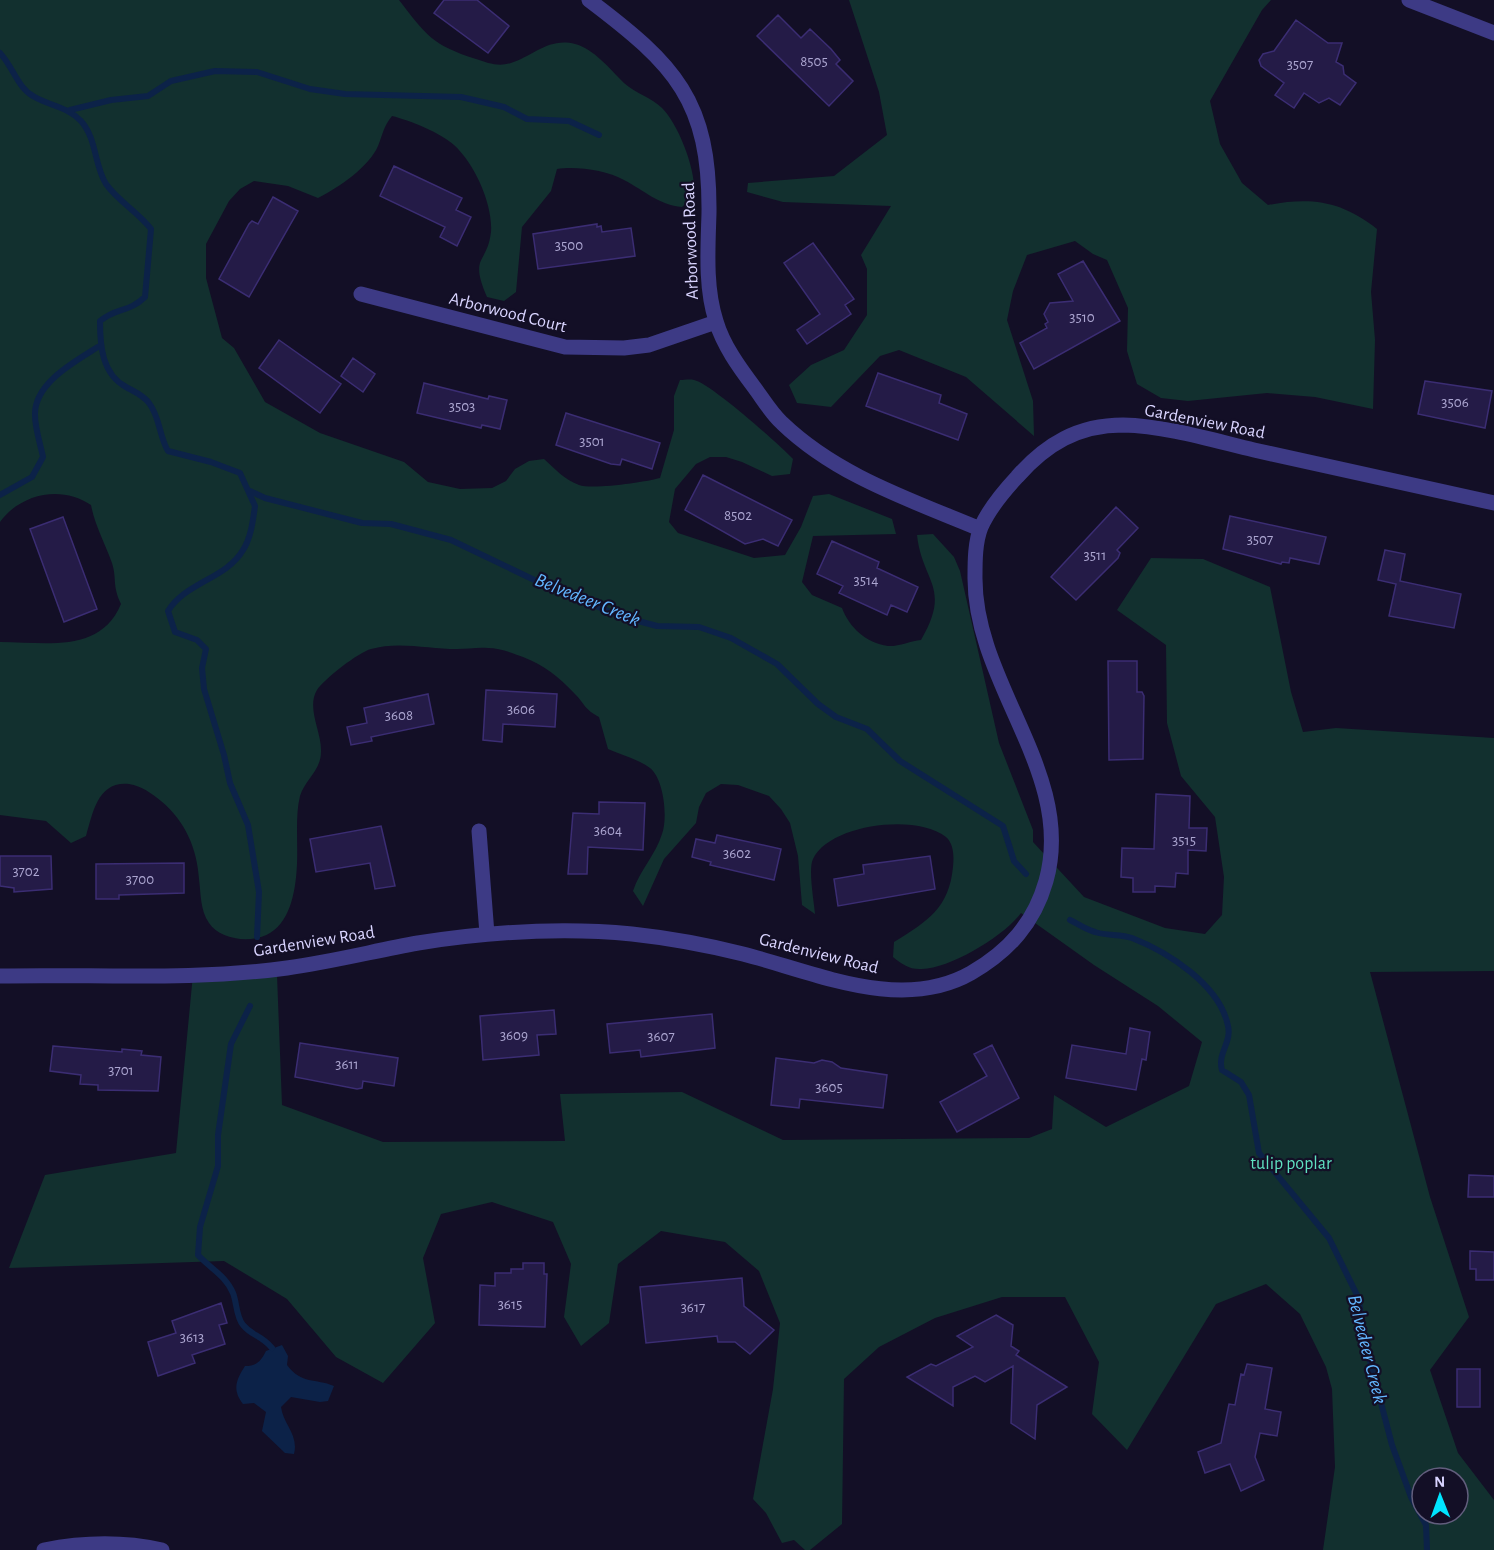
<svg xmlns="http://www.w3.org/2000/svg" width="1494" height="1550" font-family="'Alegreya Sans',sans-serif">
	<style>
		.green { fill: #12302f; fill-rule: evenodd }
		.water { fill: #0c2248 }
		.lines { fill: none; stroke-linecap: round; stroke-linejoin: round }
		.stream { stroke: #0c2248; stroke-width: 6 }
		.building { fill: #241b47; stroke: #3b2d73; stroke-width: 1.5 }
		.minor { stroke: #3d3a85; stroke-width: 15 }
		.labels { text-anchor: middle; stroke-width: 4.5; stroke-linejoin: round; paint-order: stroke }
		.number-label { font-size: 15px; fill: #aca6d1 }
		.street-label { font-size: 18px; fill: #d9d4ff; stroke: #130f26 }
		.park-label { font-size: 18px; fill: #5fe0c0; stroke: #130f26 }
		.water-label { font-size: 20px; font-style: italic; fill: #62b6ff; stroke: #130f26 }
	</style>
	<rect width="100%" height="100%" fill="#130f26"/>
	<path class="green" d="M0,0H399C426,35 432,45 476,59C488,63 498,67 511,63C533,56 549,37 575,44C594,49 610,69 624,83C635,93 652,98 662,108C679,125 697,172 694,196L682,207C659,205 645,191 624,180C606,170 576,166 557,169L551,191L522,227L516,292L504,301L487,297C469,255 487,265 491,232C493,205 475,164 454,145C441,133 409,120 392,116C383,127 383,134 378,146C369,167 338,188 318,198L288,186L254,181L240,189L229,201L206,244V278L222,338L234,348L265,402L320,433L404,462L428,482L460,489L492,488L506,481L515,469L529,461L544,459C555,469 565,480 579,485C592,490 646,482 660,478L674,430V396L680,380C684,380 690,379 694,380C710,383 779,444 793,459L790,474L772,476L742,462L726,457H710L696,464L675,489L669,522L678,533L754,558L785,555L801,527L813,496L829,494L892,519L896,534L813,536L802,582L812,595L842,608C849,627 866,643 888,646C897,647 911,641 921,640C952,587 922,582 917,535L933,534L954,557L960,571L999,743L1033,830V842L1084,897L1165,928L1205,934L1222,915L1224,877L1215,817L1181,776L1167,723L1166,645L1117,610L1151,558L1203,559L1270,587L1291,692L1303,732L1336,728L1494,738V971L1370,972L1430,1197L1469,1317L1430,1370L1458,1453L1494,1500V1550H1323L1335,1467L1332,1389L1326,1367L1300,1314L1266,1284L1216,1304L1127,1450L1092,1414L1099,1362L1065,1297H1002L935,1318L879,1347L844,1379L842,1524L810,1550H805L794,1540L782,1543L766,1513L753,1499L773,1389L780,1323L759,1271L725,1242L661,1231L618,1264L609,1323L581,1346L564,1317L571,1264L553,1222L492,1202L441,1214L423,1258L435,1323L383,1383L336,1357L287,1299L224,1261L9,1268L45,1175L176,1153L193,974L277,975L282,1105L383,1142L565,1141L560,1094L682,1092L783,1140L1029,1138L1052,1129L1054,1095L1106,1127L1189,1086L1202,1042L1158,1006L1094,965L1021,913C1004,936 951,968 922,969C910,970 902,964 893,957L894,942C928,921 949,908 953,867C954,857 954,844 946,837C917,813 829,824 813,859C808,869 814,902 815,914L802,905L798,856L790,823L781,809L769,796L738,785L721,784L706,793L699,807L696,823L664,859L643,906L633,891C640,870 656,854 662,834C668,818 664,779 650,768C638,759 621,755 608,749L599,717C584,709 585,704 574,693C559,677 544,665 523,657C513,653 499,648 488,648C478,647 467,649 457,649C429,649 398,641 371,649C359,652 324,679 317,690C306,708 322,732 321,752C321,770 305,780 300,796C295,816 298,843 297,864C296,886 292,920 270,933C252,944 220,940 209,923C200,910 201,894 199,879C197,848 185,821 161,801C151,793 142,786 129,784C98,781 93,812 86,836L71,843L46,821L0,815V642C46,642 100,654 121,604C112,585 117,579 112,563C105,543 95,526 91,505C62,485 21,493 0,522ZM1422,1478H1458V1514H1422Z
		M849,0H1271L1262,10L1210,101L1220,144L1242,183L1268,205C1312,197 1341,201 1377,229L1371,292L1375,340L1373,409L1315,397L1267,393L1188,401L1161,398L1137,384L1127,351L1128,308L1107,260L1093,254L1075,241L1027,255L1013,291L1007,320L1033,401L1034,436L966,377L899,350L880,356L831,407L797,403L789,385L811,365L844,350L867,315V269L861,255L891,206L783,202L747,192L748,183L834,176L887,135L879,92Z"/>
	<path class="water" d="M282,1345L288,1356L287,1365C302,1385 315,1378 334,1386L328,1401L320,1402L291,1397L281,1407C283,1424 299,1435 294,1454L285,1453L262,1431L266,1412L254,1403L243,1404C232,1390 236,1380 245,1366C257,1366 261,1361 266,1351Z"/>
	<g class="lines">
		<path class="stream" d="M0,53C13,67 18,88 33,96C49,106 67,106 81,121C97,139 94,165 106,184C118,201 139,213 151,229L145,297C128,313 117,307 100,321C100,346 102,374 126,387C135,392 143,395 149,403C160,417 159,436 168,451L211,462L240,473L255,506C253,520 251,538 243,550C226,579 186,582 168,611L175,632L197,640L206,649L202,668L204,689L224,755L230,783L248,825L259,892L257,937
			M70,110L111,100L148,96L171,81L215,71L257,72L310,89L345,94L461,97L504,107L527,119L569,121L599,135
			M250,491L265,498L362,523L391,524L451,540L549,587L623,617L657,626L699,627L731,638L777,664L818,704L836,717L867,729L900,761L1003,826L1014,861L1026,874
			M0,495L32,477L43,457C40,443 35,428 35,415C34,382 78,360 101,345
			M1070,920C1078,924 1087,930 1095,932C1107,936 1120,934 1132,938C1168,952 1220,985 1228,1026C1232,1042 1217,1054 1222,1070L1241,1082L1249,1095L1259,1153L1329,1238L1359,1299L1363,1334L1392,1445L1411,1497L1426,1525L1427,1550
			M250,1006L231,1044L218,1135V1166L200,1227L198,1255C210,1268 226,1276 233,1293C237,1303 236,1317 243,1325C252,1336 261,1335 272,1348"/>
	</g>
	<path class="building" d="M444,0H477L509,26L488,53L434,13Z
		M778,15L801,38L810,29L831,49L840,60L836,64L853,81L829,106L757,36Z
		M1296,20L1328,43H1342L1336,62L1343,66L1344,74L1356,83L1340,105L1329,98L1319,103L1304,93L1294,108L1275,95L1284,83L1261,66L1259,60L1263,54L1274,51Z
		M394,166L462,198L456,210L471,217L457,246L440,237L445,227L380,196Z
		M273,197L298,211L249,297L219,279L249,224L252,221L258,224Z
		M597,224V227L601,226L602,232L631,228L635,256L538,269L533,234Z
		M813,243L854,299L845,305L851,314L807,344L797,330L820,314L784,263Z
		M1083,261L1120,321L1034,369L1020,343L1047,328L1045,324L1048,322L1044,314L1050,303L1073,301L1058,274Z
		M279,340L341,384L320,413L259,368Z
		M353,358L375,374L363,392L341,376Z
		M878,373L941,395L939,403L967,414L958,440L866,406Z
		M1425,381L1492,391L1485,428L1418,414Z
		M424,383L488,399L489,396L507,400L500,429L482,425L481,428L417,413Z
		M566,413L660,443L652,469L622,459L620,465L611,464L556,445Z
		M703,475L792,520L778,546L763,539L745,544L685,510Z
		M1116,507L1138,528L1117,550L1120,553L1118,558L1076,600L1051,577Z
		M1230,516L1326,537L1319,564L1290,558L1289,563L1282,562L1281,564L1223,549Z
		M63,517L97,609L64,622L30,529Z
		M832,541L879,562L877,568L918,587L907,612L891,605L887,615L839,593L843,586L817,574Z
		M1385,550L1405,554L1400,581L1461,594L1454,628L1389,616L1396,584L1378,580Z
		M1108,661H1137V692H1142L1144,696L1143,759L1109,760Z
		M486,690L557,694L555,727L503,724L502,742L483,740Z
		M428,694L434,724L371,737L372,741L351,745L347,727L367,723L364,708Z
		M1156,794L1190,796L1189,828H1207L1206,851L1188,850V874L1176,873L1175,887L1155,886V892H1133V878L1121,877L1122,848L1154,849Z
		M599,802L645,803L643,850L588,847L587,874H568L573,813L599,814Z
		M381,826L395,886L375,889L370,863L316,872L310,839Z
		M717,835L781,849L774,880L710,865L711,862L692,857L696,839L715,843Z
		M0,856H51L52,889L14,892V888L0,886Z
		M930,856L935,889L838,906L834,879L864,874L863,865Z
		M184,863V893L119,895V899H96V864Z
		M554,1010L556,1034L537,1035L539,1055L483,1060L480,1016Z
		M712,1014L715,1048L641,1057L640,1050L610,1053L607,1024Z
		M1130,1028L1150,1032L1146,1060L1142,1059L1136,1090L1066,1078L1072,1045L1126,1054Z
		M300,1043L398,1058L394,1086L363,1081L362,1088L357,1089L295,1077Z
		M992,1045L1019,1098L957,1132L940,1102L987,1076L974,1054Z
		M53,1046L122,1052V1049L142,1051L141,1055L161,1057L158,1091L98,1090V1085L80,1084L81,1075L50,1071Z
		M776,1058L814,1063L822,1060L832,1062L841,1068L887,1075L883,1108L800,1099L799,1108L771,1105Z
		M1469,1175L1494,1176V1197H1468Z
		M1470,1251L1494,1252V1280H1476V1269H1470Z
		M523,1263H544V1274H547L545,1327L479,1325L480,1285L495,1286V1273H511V1269H523Z
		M742,1278L744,1306L774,1330L750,1354L735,1342H718L717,1336L646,1343L640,1287Z
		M221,1303L227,1323L219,1325L225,1344L192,1355L195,1363L158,1376L148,1342L176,1333L172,1321Z
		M996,1315L1013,1325L1011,1346L1019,1351L1016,1355L1067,1387L1037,1405L1035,1439L1011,1423L1013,1366L985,1382L975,1376L953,1387V1406L907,1377L931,1364L936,1366L973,1347L957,1336Z
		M1247,1364L1272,1368L1265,1409L1281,1412L1277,1436L1260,1433L1255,1457L1264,1480L1241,1491L1230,1464L1205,1473L1198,1452L1221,1443L1229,1404L1235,1405L1241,1374L1244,1375Z
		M1457,1369H1480V1407H1457Z"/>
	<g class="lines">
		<path class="minor" d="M589,0C675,65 710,100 709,213C708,248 705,287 716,321C723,345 739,367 754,387C763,399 771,413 782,423C837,476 911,500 980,529
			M1409,0L1494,33
			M361,294L565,347L624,348L649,345L716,322
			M479,831L487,934
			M0,976C95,974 193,981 287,968C331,962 374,951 418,943C488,932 561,927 632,934C669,938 707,945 743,954C814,972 901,1013 971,973C1009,951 1034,923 1046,881C1076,774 974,684 975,577C975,561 975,542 981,527C989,509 1004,491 1017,477C1046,444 1078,425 1123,425C1166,426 1212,440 1254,450C1334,467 1414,485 1494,503
			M44,1550C84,1542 122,1541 162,1550"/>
	</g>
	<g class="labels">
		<g class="number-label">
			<text x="814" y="66">8505</text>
			<text x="1300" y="69">3507</text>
			<text x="569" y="250">3500</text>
			<text x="1082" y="322">3510</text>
			<text x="1455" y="407">3506</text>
			<text x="462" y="411">3503</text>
			<text x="592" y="446">3501</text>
			<text x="738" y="520">8502</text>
			<text x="1260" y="544">3507</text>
			<text x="1095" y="560">3511</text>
			<text x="866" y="585">3514</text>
			<text x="521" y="714">3606</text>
			<text x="399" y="720">3608</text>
			<text x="608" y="835">3604</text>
			<text x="1184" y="845">3515</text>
			<text x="737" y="858">3602</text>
			<text x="26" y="876">3702</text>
			<text x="140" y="884">3700</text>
			<text x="514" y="1040">3609</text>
			<text x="661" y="1041">3607</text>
			<text x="347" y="1069">3611</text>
			<text x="121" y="1075">3701</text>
			<text x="829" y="1092">3605</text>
			<text x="510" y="1309">3615</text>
			<text x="693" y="1312">3617</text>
			<text x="192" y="1342">3613</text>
		</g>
		<g class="street-label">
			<text transform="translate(690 241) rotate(-92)" y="6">Arborwood Road</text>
			<text transform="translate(508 312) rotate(14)" y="6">Arborwood Court</text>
			<text transform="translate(1205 421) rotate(11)" y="6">Gardenview Road</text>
			<text transform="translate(314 941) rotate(-9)" y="6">Gardenview Road</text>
			<text transform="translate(819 953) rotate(14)" y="6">Gardenview Road</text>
		</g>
		<g class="park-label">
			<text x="1291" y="1169">tulip poplar</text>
		</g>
		<g class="water-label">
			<text transform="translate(588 599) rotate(22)" y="7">Belvedeer Creek</text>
			<text transform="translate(1368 1349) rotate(76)" y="7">Belvedeer Creek</text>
		</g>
	</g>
	<g transform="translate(1440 1496) rotate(359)"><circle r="28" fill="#130f26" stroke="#625e7d" stroke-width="1.5"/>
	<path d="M0-4.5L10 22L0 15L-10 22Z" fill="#00e5ff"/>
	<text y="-9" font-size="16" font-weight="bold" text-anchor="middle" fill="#d9d4ff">N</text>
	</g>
</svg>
